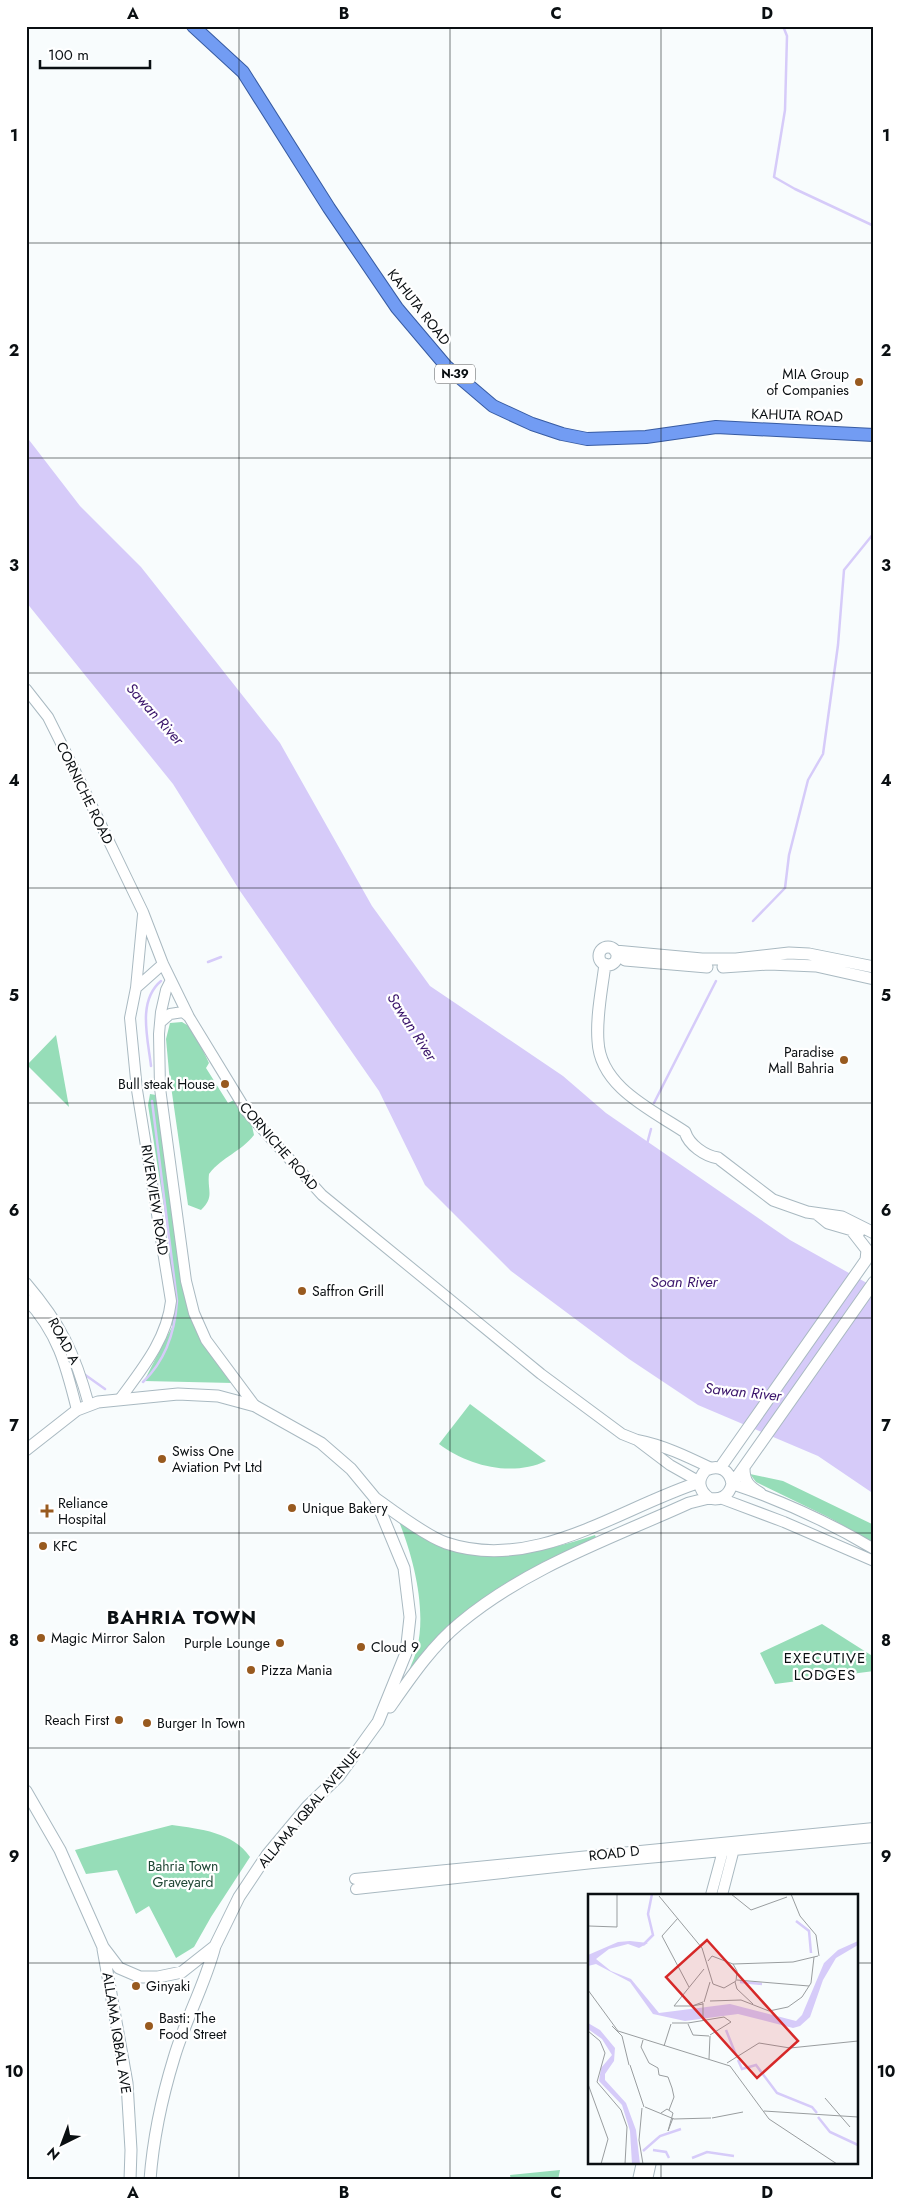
<svg xmlns="http://www.w3.org/2000/svg" width="900" height="2206" font-family="Jost,sans-serif">
	<style>
		.green { fill: #96ddb8 }
		.water { fill: #d6cbf9 }
		.lines { fill: none; stroke-linecap: round; stroke-linejoin: round }
		.stream { stroke: #d6cbf9; stroke-width: 2.5 }
		.tertiary-casing { stroke: #a9b9c1; stroke-width: 12 }
		.secondary-casing { stroke: #a9b9c1; stroke-width: 13 }
		.trunk-casing { stroke: #375ba2; stroke-width: 14 }
		.tertiary { stroke: #fff; stroke-width: 10 }
		.secondary { stroke: #fff; stroke-width: 11 }
		.trunk { stroke: #729cf3; stroke-width: 12 }
		.grid { fill: none; stroke: #0a0f12; stroke-width: 1; stroke-opacity: 0.55 }
		.poi-dot { fill: #985a1f; stroke: #fff; stroke-width: 2 }
		.labels { text-anchor: middle; stroke-width: 4.5; stroke-linejoin: round; paint-order: stroke }
		.shield { fill: #fff; stroke: #545759; stroke-width: 1 }
		.shield-label { font-size: 12px; font-weight: bold; fill: #0a0f12 }
		.street-label { font-size: 14px; fill: #0a0f12; stroke: #fff }
		.poi-label { font-size: 14px; fill: #0a0f12; stroke: #fff; text-anchor: start }
		.park-label { font-size: 14px; fill: #1f4634; stroke: #fff }
		.water-label { font-size: 15px; font-style: italic; fill: #39136a; stroke: #fff }
		.neighbourhood-label { font-size: 15px; letter-spacing: 1px; fill: #0a0f12; stroke: #fff }
		.district-label { font-size: 19px; font-weight: bold; letter-spacing: 1px; fill: #0a0f12; stroke: #fff }
		.inset-river { fill: none; stroke: #d6cbf9; stroke-width: 2.5 }
		.inset-road { fill: none; stroke: #999d9f; stroke-width: 1 }
		.view { fill: #d62828; fill-opacity: 0.15; stroke: #d62828; stroke-width: 2.5 }
		.inset-edge { fill: none; stroke: #0a0f12; stroke-width: 2.5 }
		.neatline { fill: none; stroke: #0a0f12; stroke-width: 2 }
		.grid-label { font-size: 16px; text-anchor: middle; font-weight: bold; fill: #0a0f12 }
	</style>
	<rect width="100%" height="100%" fill="#f8fcfd"/>
	<path class="green" d="M182,1022L192,1028L209,1063L206,1068L228,1103L234,1100L252,1126L254,1135C241,1152 223,1156 209,1174C207,1191 215,1196 201,1210L188,1205L169,1072L166,1039L170,1023Z
		M56,1035L69,1107L27,1065Z
		M150,1094L156,1095L196,1327L233,1383L144,1381L172,1327L169,1239L148,1105Z
		M470,1404L546,1461C512,1477 468,1466 439,1444Z
		M750,1474L783,1481L874,1525V1543L828,1517L756,1482Z
		M398,1519C417,1528 437,1542 456,1548C504,1562 550,1550 595,1535L597,1540L536,1567L409,1671C411,1664 415,1657 417,1649C427,1609 413,1556 398,1519Z
		M822,1624L874,1657V1671L775,1684L760,1653Z
		M172,1825C200,1829 233,1832 250,1857L211,1917L194,1947L176,1958L149,1906L136,1914L117,1870L86,1874L75,1850Z
		M560,2170L558,2180H511L510,2175Z"/>
	<path class="water" d="M26,436L80,506L141,567L280,743L372,906L430,986L563,1076L606,1113L790,1240L874,1287V1494L818,1456L698,1405L629,1359L511,1271L425,1185L379,1091L240,891L173,784L26,602Z"/>
	<g class="lines">
		<path class="stream" d="M783,26L787,36L785,110L774,177L795,189L874,226
			M753,921L785,888L789,855L808,780L823,754L838,645L844,570L874,533
			M208,962L221,957
			M151,1066C148,1039 137,1001 161,981
			M654,1103L716,981
			M647,1144L651,1129
			M84,1374L105,1389
			M143,1382C166,1360 175,1332 177,1301L152,1101"/>
		<defs>
			<path id="tertiary" d="M26,689L48,717L78,777L143,912L163,964L189,1017L247,1112L322,1195L541,1374L622,1434L637,1440
				M171,980L166,990L161,1012L159,1034L160,1088L186,1281L194,1313L206,1340L255,1406
				M136,988L163,964
				M162,1021L170,1014L183,1012L189,1017
				M26,1283C61,1324 75,1353 89,1405
				M26,1299C58,1333 66,1366 77,1410
				M120,1399C142,1369 167,1339 171,1301L137,1090L130,1018L136,988L143,915
				M700,1482L670,1465L637,1440C663,1445 686,1456 711,1468
				M732,1484C783,1501 827,1521 874,1549
				M720,1498L784,1522L874,1561
				M355,1879L874,1828
				M356,1889L593,1863L874,1837
				M711,1895L724,1847
				M722,1895L735,1845
				M638,2180L642,2162
				M647,2180L651,2162"/>
			<path id="secondary" d="M599 956a9 9 0 1 1 18 0a9 9 0 1 1-18 0Z
				M615,951L702,959H736L789,953L809,954L874,967
				M625,960L707,967
				M605,964C602,989 596,1016 598,1041C600,1087 652,1110 685,1132C689,1145 705,1156 718,1158L773,1200L807,1212L842,1217L874,1233
				M723,967L769,964L816,966L874,979
				M817,1214L828,1223L859,1232
				M26,1450L77,1410L98,1402L178,1394L218,1396L255,1406L321,1443L351,1469L375,1498L404,1568L410,1617L406,1653L378,1722L339,1776L307,1807L267,1855L239,1897L215,1946L182,1972L158,1977H140L119,1968L103,1947L60,1850L26,1791
				M720,1468L866,1260L867,1250L853,1232
				M744,1469C744,1481 749,1487 760,1493
				M732,1484C730,1470 719,1464 706,1470C697,1479 698,1490 709,1498C720,1501 729,1496 732,1484L874,1282
				M375,1498C393,1511 426,1536 446,1543C535,1573 619,1508 700,1482
				M390,1707C411,1677 432,1646 460,1623C527,1567 610,1539 689,1503L709,1498
				M103,1949L127,2083L131,2150L130,2180
				M150,2180C153,2140 162,2097 174,2058C185,2020 205,1985 215,1946"/>
			<path id="trunk" d="M193,26L243,72L329,208L397,308L446,366L493,406L532,424L562,434L587,439L646,437L716,427L874,435"/>
		</defs>
		<use href="#tertiary" class="tertiary-casing"/>
		<use href="#secondary" class="secondary-casing"/>
		<use href="#trunk" class="trunk-casing"/>
		<use href="#tertiary" class="tertiary"/>
		<use href="#secondary" class="secondary"/>
		<use href="#trunk" class="trunk"/>
	</g>
	<path class="grid" d="M239,26V2180M450,26V2180M661,26V1895M26,243H874M26,458H874M26,673H874M26,888H874M26,1103H874M26,1318H874M26,1533H874M26,1748H874M26,1963H589M856,1963H874M661,2162V2180"/>
	<g class="poi-dot">
		<circle cx="859" cy="382" r="5"/>
		<circle cx="844" cy="1060" r="5"/>
		<circle cx="225" cy="1084" r="5"/>
		<circle cx="302" cy="1291" r="5"/>
		<circle cx="162" cy="1459" r="5"/>
		<circle cx="292" cy="1508" r="5"/>
		<path d="M44.5 1503.5h5v5h5v5h-5v5h-5v-5h-5v-5h5z"/>
		<circle cx="43" cy="1546" r="5"/>
		<circle cx="41" cy="1638" r="5"/>
		<circle cx="280" cy="1643" r="5"/>
		<circle cx="361" cy="1647" r="5"/>
		<circle cx="251" cy="1670" r="5"/>
		<circle cx="119" cy="1720" r="5"/>
		<circle cx="147" cy="1723" r="5"/>
		<circle cx="136" cy="1986" r="5"/>
		<circle cx="149" cy="2026" r="5"/>
	</g>
	<g class="labels">
		<rect class="shield" x="435" y="364.5" width="40" height="19" rx="4"/>
		<g class="shield-label">
			<text x="455" y="378">N-39</text>
		</g>
		<g class="street-label">
			<text transform="translate(419 307) rotate(52)" y="5">KAHUTA ROAD</text>
			<text transform="translate(797 415) rotate(2)" y="5">KAHUTA ROAD</text>
			<text transform="translate(85 793) rotate(64)" y="5">CORNICHE ROAD</text>
			<text transform="translate(279 1146) rotate(49)" y="5">CORNICHE ROAD</text>
			<text transform="translate(155 1200) rotate(81)" y="5">RIVERVIEW ROAD</text>
			<text transform="translate(64 1341) rotate(62)" y="5">ROAD A</text>
			<text transform="translate(309 1808) rotate(-50)" y="5">ALLAMA IQBAL AVENUE</text>
			<text transform="translate(614 1853) rotate(-6)" y="5">ROAD D</text>
			<text transform="translate(117 2033) rotate(81)" y="5">ALLAMA IQBAL AVE</text>
		</g>
		<g class="poi-label">
			<text x="849" y="379" text-anchor="end">MIA Group<tspan x="849" dy="16">of Companies</tspan></text>
			<text x="834" y="1057" text-anchor="end">Paradise<tspan x="834" dy="16">Mall Bahria</tspan></text>
			<text x="215" y="1089" text-anchor="end">Bull steak House</text>
			<text x="312" y="1296">Saffron Grill</text>
			<text x="172" y="1456">Swiss One<tspan x="172" dy="16">Aviation Pvt Ltd</tspan></text>
			<text x="58" y="1508">Reliance<tspan x="58" dy="16">Hospital</tspan></text>
			<text x="302" y="1513">Unique Bakery</text>
			<text x="53" y="1551">KFC</text>
			<text x="51" y="1643">Magic Mirror Salon</text>
			<text x="270" y="1648" text-anchor="end">Purple Lounge</text>
			<text x="371" y="1652">Cloud 9</text>
			<text x="261" y="1675">Pizza Mania</text>
			<text x="109" y="1725" text-anchor="end">Reach First</text>
			<text x="157" y="1728">Burger In Town</text>
			<text x="146" y="1991">Ginyaki</text>
			<text x="159" y="2023">Basti: The<tspan x="159" dy="16">Food Street</tspan></text>
		</g>
		<g class="park-label">
			<text x="183" y="1871">Bahria Town<tspan x="183" dy="16">Graveyard</tspan></text>
		</g>
		<g class="water-label">
			<text transform="translate(155 714) rotate(48)" y="5">Sawan River</text>
			<text transform="translate(412 1027) rotate(57)" y="5">Sawan River</text>
			<text x="684" y="1287">Soan River</text>
			<text transform="translate(743 1392) rotate(6)" y="5">Sawan River</text>
		</g>
		<g class="neighbourhood-label">
			<text x="825" y="1663">EXECUTIVE<tspan x="825" dy="17">LODGES</tspan></text>
		</g>
		<g class="district-label">
			<text x="182" y="1624">BAHRIA TOWN</text>
		</g>
	</g>
	<g transform="translate(588 1894)">
		<rect width="270" height="270" fill="#f8fcfd"/>
		<path d="M42,47L60,49L51,54L40,50L21,55L8,65L23,77L43,85L71,119L142,110L208,127L214,121L236,69L250,56L270,47V51L248,64L235,86L222,123L212,132L205,134L150,120L97,127L65,120L42,88L8,70L0,72V61L30,48ZM0,129L12,136L27,154L26,167L17,180V186L38,209L48,236L52,270H44L42,237L34,211L11,187L13,174L24,161L14,145L0,135Z" fill="#d6cbf9"/>
		<path class="inset-river" d="M208,27L221,37L223,59M55,51L65,41L60,20L64,0M152,88L174,90M138,136L148,161M150,166L154,175L168,171L189,199L224,213L229,219M230,223L242,238L270,251M65,256L78,258L81,264M55,257L72,242L93,235M104,264L119,258L146,262"/>
		<path class="inset-road" d="M143,0L163,16L199,3M203,0L212,22L228,41L231,62M71,2L114,54L125,90L136,94L148,87L149,77L145,70L124,62L120,67M90,24L74,42L101,93M1,32L29,33V0M145,70L205,68L230,62M149,86L221,92M147,88L149,95L165,110M0,96L30,137L142,172L181,225L249,270M122,107L153,106L181,117L200,113L214,103L223,89L226,63M116,108L122,88M115,110L104,112L115,108M104,112H86L116,75M115,126V109M84,129H100M100,129L136,123L143,128M100,130L105,141L121,142M24,132L34,142L41,171M0,137L12,147L17,159L9,188L33,216L39,233L37,270M122,141L143,128M55,146L53,153L61,169L70,174L71,181L80,183L84,194L86,203L81,216M76,152L83,130M121,165L122,142M139,169L171,149L202,154L270,147M42,171L56,213M0,190L20,245L13,270M237,204L262,233M57,213L86,225L123,224M54,214L51,246L55,270M176,217L270,223M73,219L79,215L85,219L80,237L85,224M124,224L155,218"/>
		<path class="view" d="M119,46L210,147L169,184L78,83Z"/>
		<rect width="270" height="270" class="inset-edge"/>
	</g>
	<rect width="900" height="2206" fill="none" stroke="#ffffff" stroke-width="55"/>
	<g transform="translate(62 2144) rotate(222)" stroke="#ffffff" stroke-width="4" paint-order="stroke">
	<path d="M0-4L9 19L0 12L-9 19Z" fill="#0a0f12"/>
	<text y="-8" font-size="14" font-weight="bold" text-anchor="middle" fill="#0a0f12">N</text>
	</g>
	<path d="M40 60v8h110v-8" fill="none" stroke="#0a0f12" stroke-width="2.5"/>
	<text x="48" y="60" font-size="15" fill="#0a0f12" stroke="#ffffff" stroke-width="4" paint-order="stroke">100 m</text>
	<rect x="28" y="28" width="844" height="2150" class="neatline"/>
	<g class="grid-label">
		<text x="133" y="19">A</text>
		<text x="344" y="19">B</text>
		<text x="556" y="19">C</text>
		<text x="767" y="19">D</text>
		<text x="14" y="141">1</text>
		<text x="886" y="141">1</text>
		<text x="14" y="356">2</text>
		<text x="886" y="356">2</text>
		<text x="14" y="571">3</text>
		<text x="886" y="571">3</text>
		<text x="14" y="786">4</text>
		<text x="886" y="786">4</text>
		<text x="14" y="1001">5</text>
		<text x="886" y="1001">5</text>
		<text x="14" y="1216">6</text>
		<text x="886" y="1216">6</text>
		<text x="14" y="1431">7</text>
		<text x="886" y="1431">7</text>
		<text x="14" y="1646">8</text>
		<text x="886" y="1646">8</text>
		<text x="14" y="1862">9</text>
		<text x="886" y="1862">9</text>
		<text x="14" y="2077">10</text>
		<text x="886" y="2077">10</text>
		<text x="133" y="2198">A</text>
		<text x="344" y="2198">B</text>
		<text x="556" y="2198">C</text>
		<text x="767" y="2198">D</text>
	</g>
</svg>
